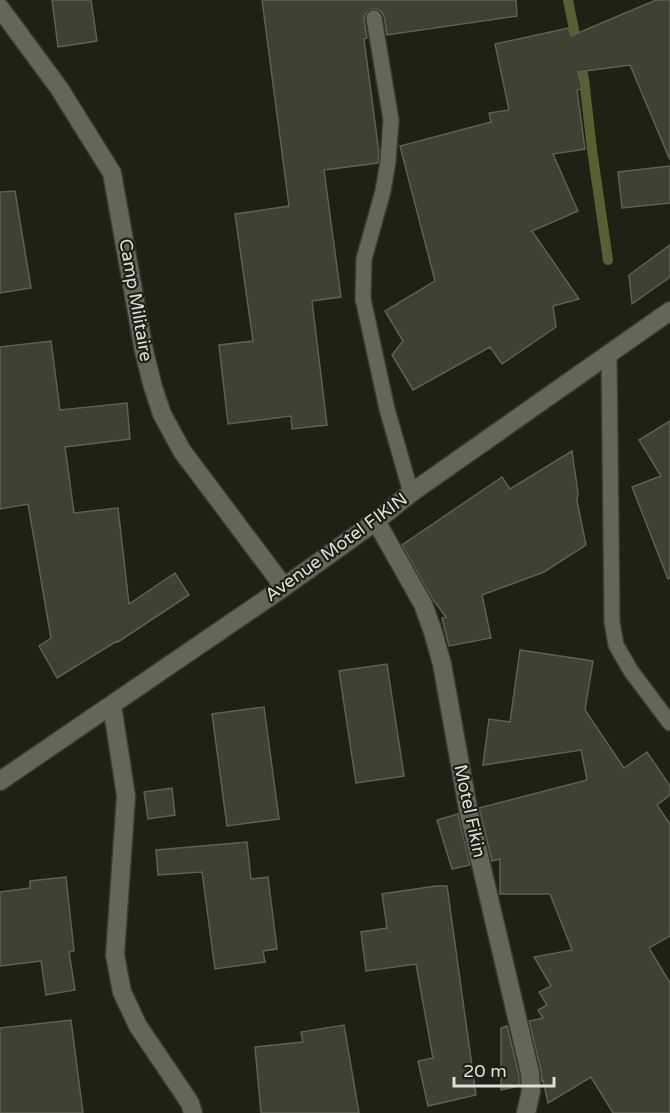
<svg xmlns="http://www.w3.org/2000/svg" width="670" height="1113" font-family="'Varela Round',sans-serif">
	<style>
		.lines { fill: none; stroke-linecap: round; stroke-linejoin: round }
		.stream { stroke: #595f33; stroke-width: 10 }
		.building { fill: #3f4133; stroke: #5e6051; stroke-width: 1.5 }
		.lane-casing { stroke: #383a31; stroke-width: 18 }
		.street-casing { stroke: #383a31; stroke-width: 21 }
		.lane { stroke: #646657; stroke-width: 15 }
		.street { stroke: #646657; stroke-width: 18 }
		.labels { text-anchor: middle; stroke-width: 4.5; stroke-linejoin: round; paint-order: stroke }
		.street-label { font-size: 18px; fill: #dedfd7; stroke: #1f2114 }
	</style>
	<rect width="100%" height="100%" fill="#1f2114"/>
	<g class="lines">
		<path class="stream" d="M568,0L584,79L592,150L608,260"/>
	</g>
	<path class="building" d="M52,0H91L97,41L58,47Z
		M262,0H516L517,16L387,35L384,16L381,11L377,9H372L365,14L364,20L367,38L364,39L379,153L378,163L324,170L341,297L312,301L327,425L292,429L291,416L228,424L219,345L253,341L235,214L289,206Z
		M656,0H670V160L630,65L578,72L582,89L577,90L585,149L553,154L578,211L532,231L579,299L553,306L556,327L502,364L490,347L413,390L392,355L403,341L385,311L435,281L400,146L491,122L489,113L509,110L495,44L569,28L571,36Z
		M670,166V203L622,208L618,172Z
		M15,191L31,288L0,293V192Z
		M670,245V277L632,304L629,275Z
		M51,341L60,410L127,403L130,439L65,447L74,513L118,508L129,604L175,573L189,595L118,642L117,641L57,678L39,646L51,638L28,504L0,509V347Z
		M670,421V578L668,579L632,487L661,476L639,440Z
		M572,451L578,493L577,501L586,545L544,572L482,595L491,638L449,646L442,618L446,617L432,598L402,545L502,477L510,489Z
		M520,650L593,661L585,710L624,768L647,752L670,786V795L657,805L670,824V936L649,948L670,983V1113H613L591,1077L548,1103L543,1080L542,1081L541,1071L529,1021L543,1018L538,1010L547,1005L539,992L551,986L534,957L572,950L550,894H500V859L492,861L479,808L587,780L581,750L483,765L489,719L510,722Z
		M387,664L404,776L356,783L339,671Z
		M264,707L279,819L227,826L212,714Z
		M172,788L175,815L148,819L144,792Z
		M458,814L470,865L452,869L437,820Z
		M247,842L251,879L268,877L277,949L263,951L265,962L215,969L202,872L158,875L156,850Z
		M66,877L74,951L69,952L75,990L46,995L41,961L0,966V892L30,888V881Z
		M436,886H447L476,1095L428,1106L418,1061L433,1058L416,964L366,971L361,932L387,928L382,894Z
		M71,1020L83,1113H0V1028Z
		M344,1025L359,1113H261L255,1047L303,1042L301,1032Z
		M507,1026L519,1075V1086L501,1090V1028Z"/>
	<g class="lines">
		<defs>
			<path id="lane" d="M374,18L391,120L388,161L383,191L364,259L363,299L387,409L411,493
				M609,353L612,622L616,645L631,671L670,723"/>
			<path id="street" d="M0,8L59,88L112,173L144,351L153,387L162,414L182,451L284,587
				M376,521L423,604L433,632L442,664L468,809L530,1073L531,1091L526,1113
				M112,705L126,796L115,955L122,992L138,1026L190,1103L193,1113
				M0,781L284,587L376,521L411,493L670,311"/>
		</defs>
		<use href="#lane" class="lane-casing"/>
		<use href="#street" class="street-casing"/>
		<use href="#lane" class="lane"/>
		<use href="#street" class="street"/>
	</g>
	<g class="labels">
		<g class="street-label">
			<text transform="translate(136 300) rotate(80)" y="6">Camp Militaire</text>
			<text transform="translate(336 547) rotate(-36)" y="6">Avenue Motel FIKIN</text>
			<text transform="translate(470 811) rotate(78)" y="6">Motel Fikin</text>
		</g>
	</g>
	<path d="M454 1077v9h100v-9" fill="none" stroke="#dedfd7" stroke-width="3"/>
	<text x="463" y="1077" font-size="18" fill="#dedfd7" stroke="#1f2114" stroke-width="4.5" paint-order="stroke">20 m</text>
</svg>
